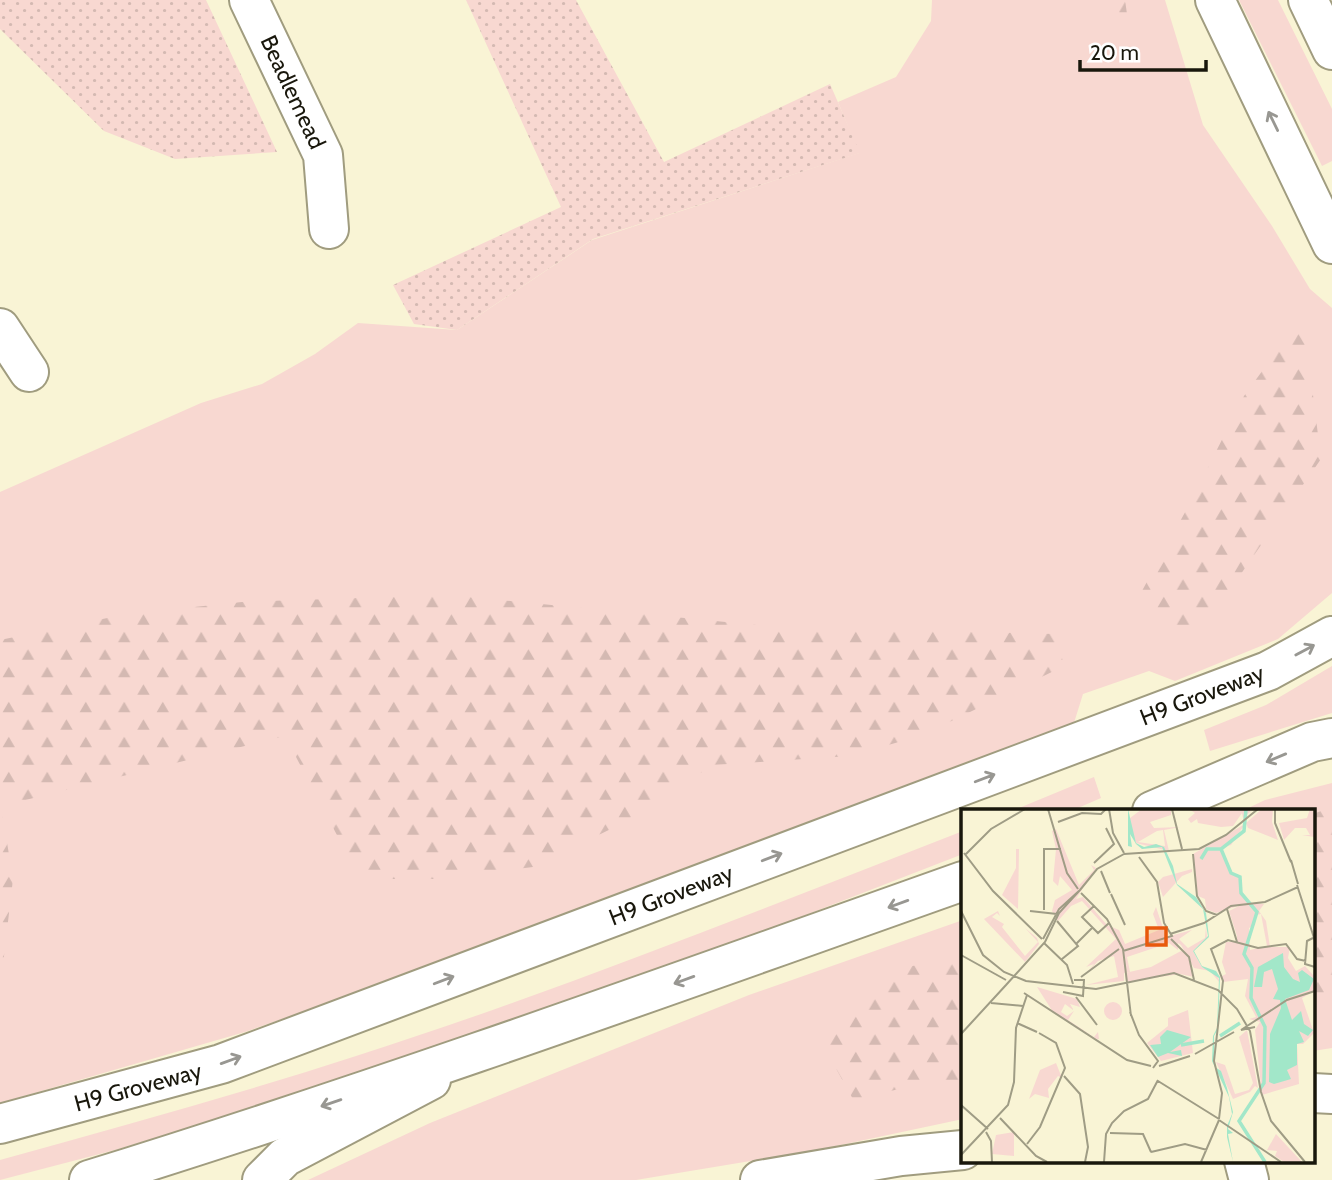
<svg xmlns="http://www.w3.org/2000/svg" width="1332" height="1180" font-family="Cabin,sans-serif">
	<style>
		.grass { fill: #f8d8d1 }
		.forest { fill: url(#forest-firs) }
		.park { fill: url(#park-dots) }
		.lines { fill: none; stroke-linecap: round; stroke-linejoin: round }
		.street-casing { stroke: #a09c7f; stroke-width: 42 }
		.secondary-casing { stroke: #a09c7f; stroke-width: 42 }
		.street { stroke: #fff; stroke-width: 38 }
		.secondary { stroke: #fff; stroke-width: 38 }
		.oneway { stroke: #989792 }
		.labels { text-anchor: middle; stroke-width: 5; stroke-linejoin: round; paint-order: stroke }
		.street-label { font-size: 23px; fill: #19170c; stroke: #fff }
		.inset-river { fill: none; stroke: #a2e7c9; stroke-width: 3.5 }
		.inset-road { fill: none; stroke: #9f9c85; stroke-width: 2 }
		.view { fill: #e8590c; fill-opacity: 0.15; stroke: #e8590c; stroke-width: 3.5 }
		.inset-edge { fill: none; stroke: #19170c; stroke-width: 3.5 }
	</style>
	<defs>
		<pattern id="forest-firs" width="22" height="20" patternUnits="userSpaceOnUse" patternTransform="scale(1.75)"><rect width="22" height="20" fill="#f8d8d1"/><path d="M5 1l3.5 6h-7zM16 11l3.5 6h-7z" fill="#d4b9b2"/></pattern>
		<pattern id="park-dots" width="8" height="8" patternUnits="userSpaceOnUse" patternTransform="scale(1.75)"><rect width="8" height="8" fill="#f8d8d1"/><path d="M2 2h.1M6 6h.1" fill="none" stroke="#d4b9b2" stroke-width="1.8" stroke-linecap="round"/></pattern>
	</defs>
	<rect width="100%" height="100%" fill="#f9f4d5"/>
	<path class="grass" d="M932,0H1165L1203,125L1272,226L1310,289L1332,308V593L1278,639L1175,681L1149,671L1083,694L1073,726L506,941L245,1032L0,1103V492L201,403L262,384L315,354L358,323L457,330L592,240L859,153L838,102L896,77L931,21Z
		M1239,0H1278L1332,109V161L1322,166Z
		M1332,666V713L1210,751L1204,730L1266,705Z
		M1094,777L1101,798L1071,811H1012Z
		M1332,783V1048L1313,1051V811H1242L1265,800Z
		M963,831V854L674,966L261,1106L115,1150L0,1180V1160C119,1127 239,1094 356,1056C562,990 762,909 963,831Z
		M963,920V1119L822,1149L636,1180H308L430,1123L749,995Z"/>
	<path class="forest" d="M1113,0H1125L1130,35Z
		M1303,315L1321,459L1220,604L1189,636L1137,600L1189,505L1244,396Z
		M448,595L777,627L1056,634L1064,666L923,735L850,756L713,765L619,825L533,867L436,879H360L285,736L1,806L13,879L0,990V640L127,614L242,602Z
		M1332,807V1004L1313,999V814Z
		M963,956V1080L928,1081L854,1101L823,1045L887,971Z"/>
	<path class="park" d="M0,0H206L277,152L175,159L104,131L0,29Z
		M466,0H576L664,162L830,84L860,153L593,239L457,330L414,324L393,285L561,207Z"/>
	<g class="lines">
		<defs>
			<path id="street" d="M249,0L323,155L329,229
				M0,328L29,372
				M1313,1093L1332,1094
				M1244,1161L1249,1180
				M262,1180L285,1157L431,1080
				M760,1180L901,1156L963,1150"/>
			<path id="secondary" d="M1215,0L1332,244
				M1308,0L1332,50
				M1152,811L1312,742L1332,738
				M0,1124L221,1064L1268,671L1332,636
				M89,1180C383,1089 673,984 963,881"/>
		</defs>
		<use href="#street" class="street-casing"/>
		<use href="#secondary" class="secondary-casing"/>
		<use href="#street" class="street"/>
		<use href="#secondary" class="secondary"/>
	</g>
	<defs><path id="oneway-shaft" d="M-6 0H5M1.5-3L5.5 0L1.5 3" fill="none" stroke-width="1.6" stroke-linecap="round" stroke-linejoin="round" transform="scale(1.75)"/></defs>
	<g class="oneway">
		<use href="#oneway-shaft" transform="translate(1273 121) rotate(-116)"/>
		<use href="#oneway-shaft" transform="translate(1305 650) rotate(-28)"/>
		<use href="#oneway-shaft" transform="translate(1276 758) rotate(157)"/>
		<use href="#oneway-shaft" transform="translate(985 778) rotate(-21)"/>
		<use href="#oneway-shaft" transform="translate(772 857) rotate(-21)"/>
		<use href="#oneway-shaft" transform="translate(898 904) rotate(160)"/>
		<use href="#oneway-shaft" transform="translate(444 980) rotate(-21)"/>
		<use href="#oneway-shaft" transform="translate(684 980) rotate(160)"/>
		<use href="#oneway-shaft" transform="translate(231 1060) rotate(-20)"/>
		<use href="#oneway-shaft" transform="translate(331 1103) rotate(161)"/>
	</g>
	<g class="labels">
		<g class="street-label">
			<text transform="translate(293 92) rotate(65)" y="8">Beadlemead</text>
			<text transform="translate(1202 695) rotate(-21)" y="8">H9 Groveway</text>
			<text transform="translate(671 895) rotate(-21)" y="8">H9 Groveway</text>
			<text transform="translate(138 1087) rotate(-15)" y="8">H9 Groveway</text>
		</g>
	</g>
	<g transform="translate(961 809)">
		<rect width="354" height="354" fill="#f9f4d5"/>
		<path d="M301,0H312L311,13L317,31L287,19L285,14ZM95,20L118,76L133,61L130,56L135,59L115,90L122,88L146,116L158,121L164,135L198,121L192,105L195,98L205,128L231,121L218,130L227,139L244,129L245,117L246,129L232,142L241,158L256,165L259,174L249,162L233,159L220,136L217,134V141L208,134L166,148L169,163L163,164V172L125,176L157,168L153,147L137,152L124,166L133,155L125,158L155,130L121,92L110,97L97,112L91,102L94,91L111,81L99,67L97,77L92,72L95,40L91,22ZM143 202a9 9 0 1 1 18 0a9 9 0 1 1-18 0ZM315,325L341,353H323L314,347L316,342L306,341Z" fill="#f8d8d1"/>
		<path d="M37,102L39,107L36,104L31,108L43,115L41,118L64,147L77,133L64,119L76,129L78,135L64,153L23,110ZM76,178L116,190L119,198L109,195L112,200V201L104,195L100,203L106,207L113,202L107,211L133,228L137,223L138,230H136L92,203ZM286,221L297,279L294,277L289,283L272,290L255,253L264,256L274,285L288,281L292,274L278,228Z" fill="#f8d8d1"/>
		<path d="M167,0L169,9L181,0H210V6L189,13L193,19L219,18L203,21L208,42L175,34L171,23ZM202,21L204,37L177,33L196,22ZM228,0H287L290,2L282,9L281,4L272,17L260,18L237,14L236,10L230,14L227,10L234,4ZM349,0L353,3V28L341,26H349L345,19H334L323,31L318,14L346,9ZM284,15L270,36L260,39L270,64L279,68L281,86L291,94L303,95L298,102L305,112L309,138H329L327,149L335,162L344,157L352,166L353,161V182L341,189L353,224L342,235H336L338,275L301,286L294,221L299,213L288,210L295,208L284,187L287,170L262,173L261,167L265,165L261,153L265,133H275L276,127L268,102L280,96L255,104L245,100L244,90L237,87L232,45ZM300,105L306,137L289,141L288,119L294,116L295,106ZM55,40H58L57,100L41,86L55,59ZM231,60V63L221,67L202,88L197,73L202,68ZM220,142L226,145L233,168L219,165L165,173L164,164L190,158ZM227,201L232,244L200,252L186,234L207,217V209ZM95,254L101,269L97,267L87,280L88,289L74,285L68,290L79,261ZM53,323V347L31,345L35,326Z" fill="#f8d8d1" fill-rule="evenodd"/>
		<path d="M167,0L175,34L183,38L195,35L203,38L212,57L216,75L235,88L245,104L248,128L233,142L241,157L255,162L259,168L257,220L253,227L254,258L260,262L266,279L272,303L267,320L272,324L267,325L272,353L266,328V317L271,305L268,288L251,252L252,227L256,219L258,169L241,158L232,142L247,127L242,100L216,76L201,38L181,40L175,35L169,25L171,38L167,37ZM322,144L323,158L332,170L339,173L337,164L341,161L353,170L348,181L324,190L331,211L340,202L343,215L352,221L347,227L338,222L343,233L336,235V256L326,261L330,270L313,275L308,273L309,225L320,199L319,191L312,190L317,180L311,160L303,163L301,178H293L297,158ZM206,221L230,228L209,243L220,241L221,247L207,244L197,248L189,236L200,235L199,228Z" fill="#a2e7c9"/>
		<path class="inset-river" d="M285,0L283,22L260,40L270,64L279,68L280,84L296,103L283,145L291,159L290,189L304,218L303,274L278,312L304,353M240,50L246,40H260M259,227L279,214M220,236L243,232"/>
		<path class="inset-road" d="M87,0L106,64L117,80M148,0L152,24L163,44M211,0L221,40M314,0V14L330,53M97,13L121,4L140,5L145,0M3,44L32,82L81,130M5,45L30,20L64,0M163,45L238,40L265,26L297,0M232,45L236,87L245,102L256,106M330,51L337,75M133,54L153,35L145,19M140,62L149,84M336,76L354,132M119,81L136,60L163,45M120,84L146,110L162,140L170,207M150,85L164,116M133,97L121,108L137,124L148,114M266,100L276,133M83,101V40H100M0,102L22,146L43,163L65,172L135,180L213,164L257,181L276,200L289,222L300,283L310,312L344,353M69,102L96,105M96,112L117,137L101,150M209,125L243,114L270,97L304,93L337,78M352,129L346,132L344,155L354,158M210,130L228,148L233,171M83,134L106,156L112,175M115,135L131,119M162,142L211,127L203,114L196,73L178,48M0,146L45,171M120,168L158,140M45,176L84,133L98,104L119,81L98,100L82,130M102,183L122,187L123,171H113M63,184L166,251L190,257M115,188L136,216M30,194L62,197M169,203L178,226L197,252L192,259M56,214L76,223M294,218L280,221L326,191L354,182M0,225L45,176M234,245L273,223M198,257L229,247M103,267L119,285L127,338L124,353M197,272L258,310M0,296L27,320M39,309L75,347L86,353M258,310L261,284L253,252L262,172L250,140L267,131L297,139L325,135L336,150L345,152M258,311L320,353M25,323L30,332L31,353M149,324L182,325L190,343M66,335L79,318L104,259L95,234L78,224M190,343L224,335L246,341M0,346L47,296L53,273L55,219L66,186M143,353L145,325L151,314L163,302L187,290L197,271M240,353L258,311"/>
		<path class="view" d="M186,119H205V136H186Z"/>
		<rect width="354" height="354" class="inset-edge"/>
	</g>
	<path d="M1080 60v10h126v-10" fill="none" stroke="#19170c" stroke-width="3.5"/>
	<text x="1090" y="60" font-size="21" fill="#19170c" stroke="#ffffff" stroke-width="5" paint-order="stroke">20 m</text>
</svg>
